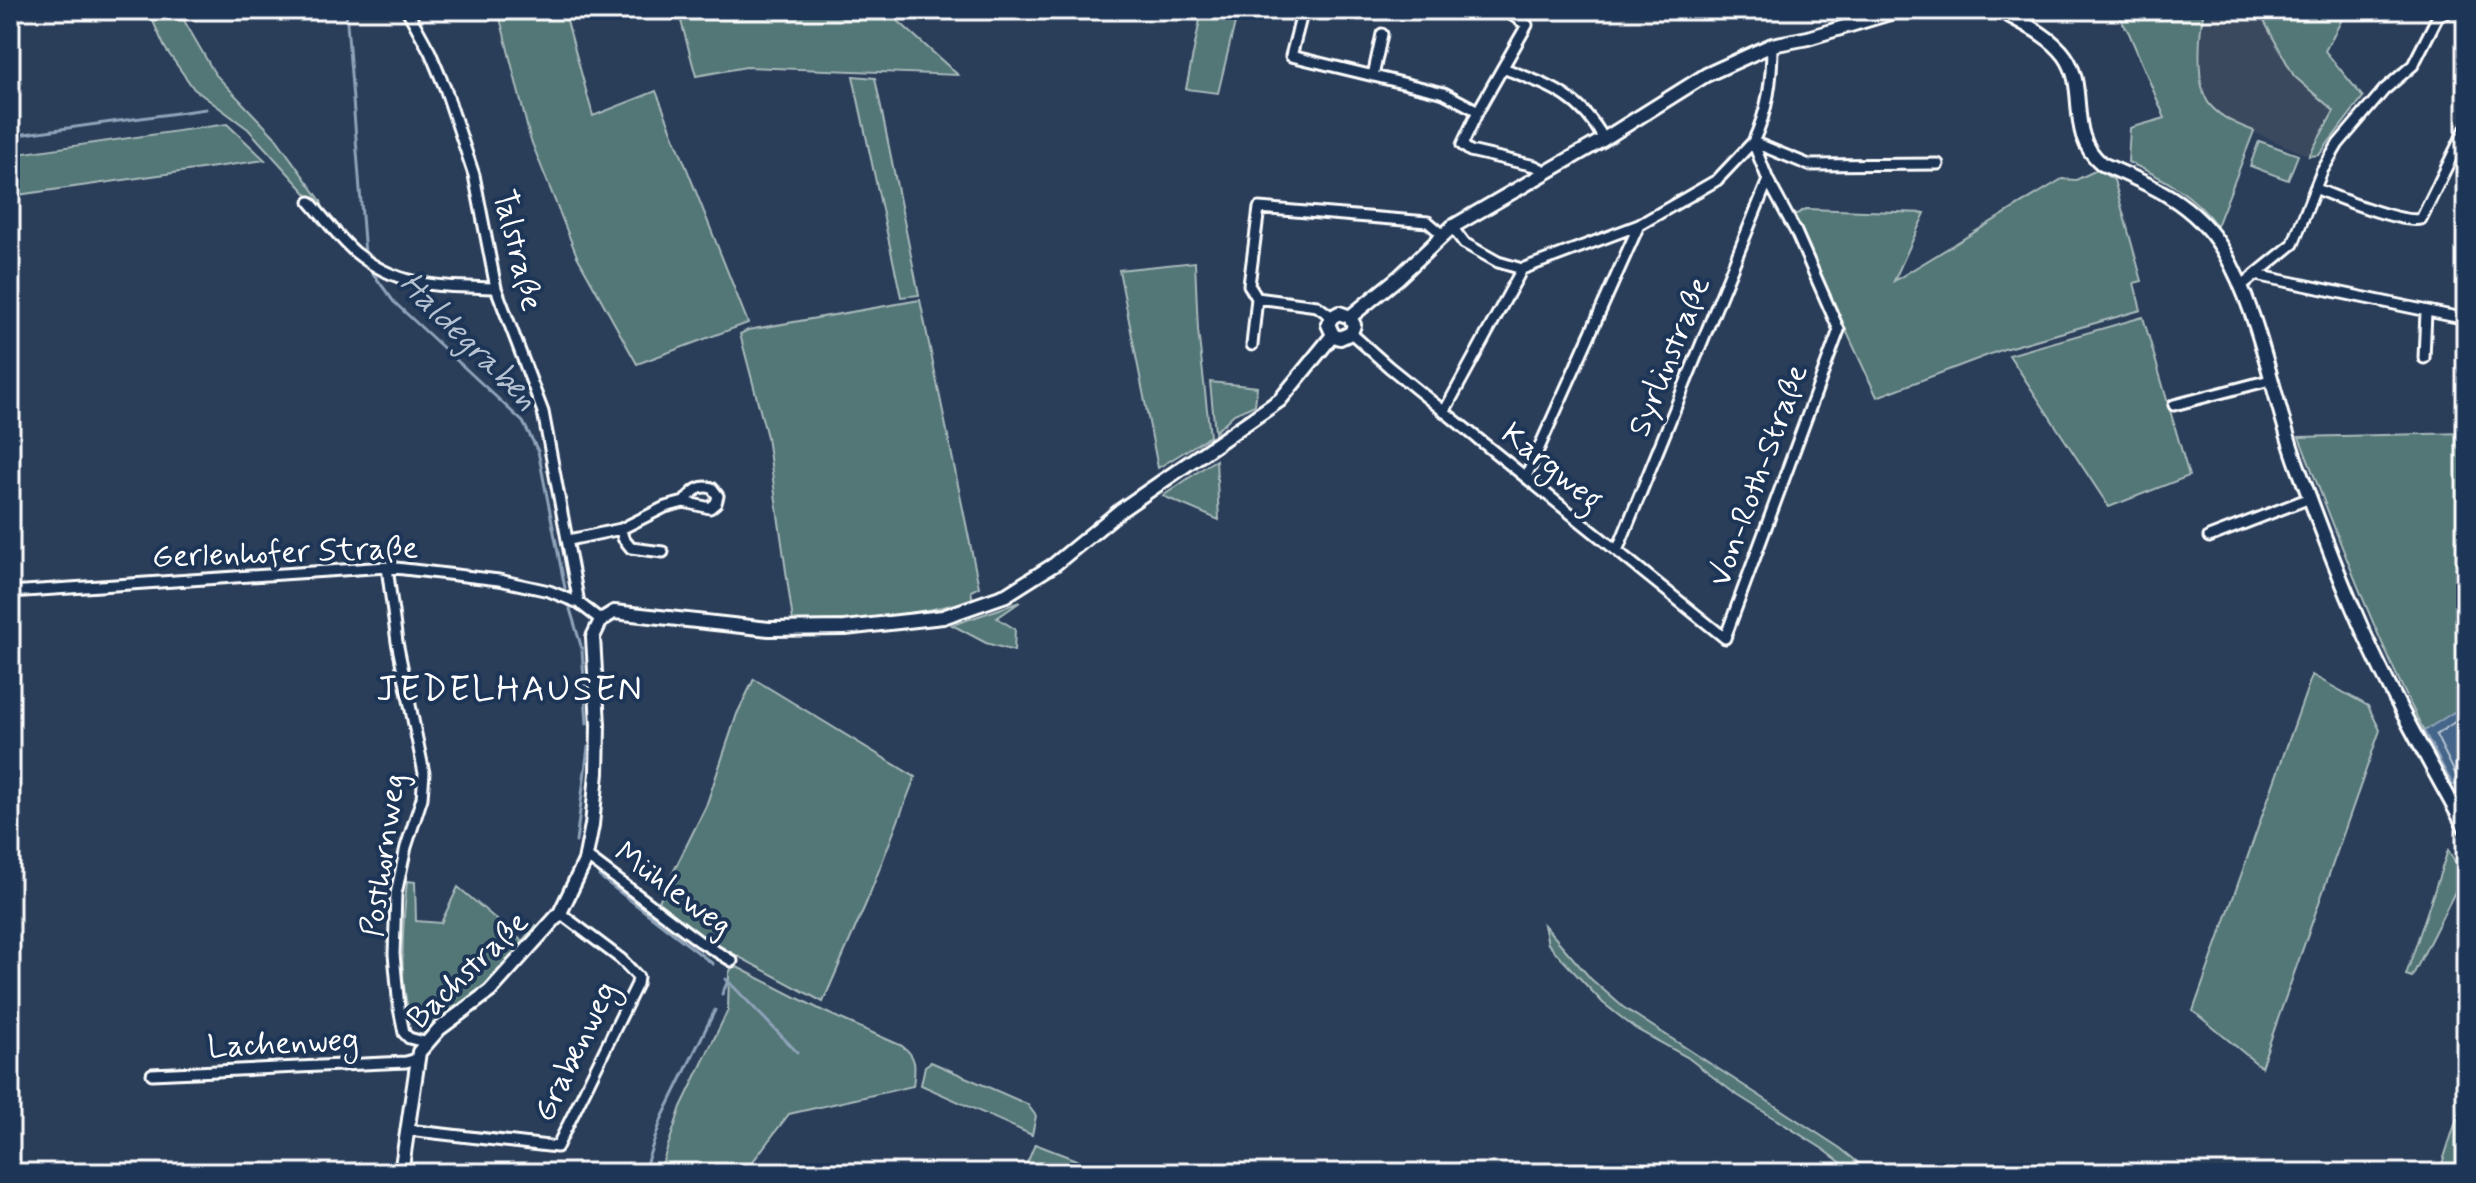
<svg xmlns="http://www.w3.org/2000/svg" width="2476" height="1183" font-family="Mynerve,sans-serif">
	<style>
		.built { fill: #3a485e }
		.green { fill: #537677; stroke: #a9babb; stroke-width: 2 }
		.water { fill: #44658a; stroke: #8fa3b9; stroke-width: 2 }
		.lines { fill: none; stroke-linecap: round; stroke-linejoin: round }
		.shore { stroke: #b4c1d0; stroke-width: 2 }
		.stream { stroke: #8fa3b9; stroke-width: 3 }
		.street-casing { stroke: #fff; stroke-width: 15 }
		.secondary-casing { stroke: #fff; stroke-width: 18 }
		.street { stroke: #1d3557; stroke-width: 9 }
		.secondary { stroke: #1d3557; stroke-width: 12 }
		.labels { text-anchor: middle; stroke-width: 8; stroke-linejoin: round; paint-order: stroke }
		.street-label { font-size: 32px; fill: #fff; stroke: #1d3557 }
		.water-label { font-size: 34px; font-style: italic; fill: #b4c1d0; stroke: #1d3557 }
		.quarter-label { font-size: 36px; letter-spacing: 2px; fill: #fff; stroke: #1d3557 }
	</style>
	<rect width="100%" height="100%" fill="#2a3e5a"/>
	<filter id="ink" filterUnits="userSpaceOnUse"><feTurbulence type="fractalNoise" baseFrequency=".0125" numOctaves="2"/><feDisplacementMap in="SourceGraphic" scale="16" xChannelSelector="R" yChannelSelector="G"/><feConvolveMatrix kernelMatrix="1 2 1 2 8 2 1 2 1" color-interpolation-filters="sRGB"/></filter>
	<g filter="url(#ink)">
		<path class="built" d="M2220,10H2258L2294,75L2334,111L2309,156L2233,123L2208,103L2201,77V23Z"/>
		<path class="green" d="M148,10H178L215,74L275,137L321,201L324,213L248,129L194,89L165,48Z
			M498,10H564L593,116L656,91L748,323L637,364L577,256L530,138Z
			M678,10H886L958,75L746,67L696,76Z
			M1202,10H1238L1218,93L1186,89Z
			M2115,10H2204C2199,31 2195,88 2210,105C2221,118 2238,125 2254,131L2217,226C2193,194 2164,178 2128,162L2130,128L2165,118L2129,33Z
			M2258,10H2347L2325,51L2363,97L2319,155L2309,156L2334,111L2294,76Z
			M853,76L875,78L919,295L901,297Z
			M227,124L265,160L10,196V155Z
			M2259,141L2298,155L2288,180L2250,166Z
			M2097,170L2114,180L2142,281L2134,283L2141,310L2004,349L1877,397L1793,216L1806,209L1925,213L1894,281L2062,179L2076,180Z
			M1195,262L1198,330L1210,436L1158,468L1119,270Z
			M920,300L979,587L971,591L973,600C914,615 854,622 793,621L767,437L740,334L748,330Z
			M2143,317L2189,476L2109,507L2009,355Z
			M1210,382L1257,387L1255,405L1234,414L1215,432Z
			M2466,433V706L2424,731C2375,636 2338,537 2299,437Z
			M1216,460L1219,520L1163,496L1209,464Z
			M1020,602L997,618L1015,629L1014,651L986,643L952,625Z
			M2312,675L2368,706L2380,730L2261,1067L2193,1011Z
			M754,679L915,777L867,901L823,1002L702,937L658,903L706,806L737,714Z
			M2448,850L2457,865L2466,866V870L2412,977L2406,975Z
			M407,881L415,882L416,921L441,923L458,887L522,941L536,925L541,928L487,986L423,1032C393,1015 404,913 407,881Z
			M1544,925L1591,979L1623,1007L1840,1148L1871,1173H1855L1823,1149L1734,1093L1687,1057L1636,1029L1603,1003L1548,944Z
			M733,965L823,1011L902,1046C918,1057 915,1069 913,1086L789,1114L744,1173H659L681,1107L728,1010L729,973Z
			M931,1062L1027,1104L1036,1116L1032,1135L921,1085L925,1066Z
			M2466,1091V1166L2464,1173H2439Z
			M1035,1144L1110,1173H1023Z"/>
		<path class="water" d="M2465,705L2466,784L2453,785L2424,731Z"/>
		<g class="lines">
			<path class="shore" d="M2466,714L2436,735L2456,775L2466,777"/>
			<path class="stream" d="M346,10L365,254
				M10,136L206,109
				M369,268L394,302L523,422L538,451L565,588
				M570,609L582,649L587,724
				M576,842L588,747
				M599,876L713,964
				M728,981L797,1052
				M722,994L728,981L726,979
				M643,1173L662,1118L715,1010"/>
			<defs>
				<path id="street" d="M407,10L430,52L445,88L474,175L496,288L543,412L579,603
					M1303,10L1291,56L1444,93L1478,111L1527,25L1505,10
					M1942,10C1951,16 1965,13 1975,10
					M2453,10L2466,13
					M1503,68C1549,86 1579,94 1604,139
					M1373,76L1382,34
					M1478,111L1462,145L1470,151L1535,166L1547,172
					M2315,188C2335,197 2402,224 2421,219L2466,128
					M310,202C324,218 339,238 355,252C400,289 442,286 496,288
					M1452,227L1464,243L1498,262L1522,269L1639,225L1717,180L1753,142L1809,165L1938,164
					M2256,275L2466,319
					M2240,287L2293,244L2322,171L2338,144L2384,90L2413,65L2438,16L2450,10
					M1332,317L1317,306L1257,298L1249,285L1259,208L1428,222L1442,234
					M1351,333L1389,367L1725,638L1839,330L1796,232L1768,180L1753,142C1768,110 1772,80 1772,45
					M1252,345L1257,298
					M2424,358L2426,312
					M2174,405L2270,380
					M1444,412L1522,269
					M1526,477L1639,225
					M621,529L623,538L631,548L663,552
					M2209,537L2310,498
					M569,540L621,529L665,507L684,502L710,508L716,503L718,496L712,488C698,484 692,493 684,502
					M1617,551L1768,180
					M387,567L397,642L424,773L422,798L406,847L396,894L394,954L399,1008L404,1033L409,1038L424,1042
					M10,592L387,567L499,580L549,591L579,603L601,620
					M586,856L699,941L732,961
					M152,1074L406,1062L417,1059
					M408,1130L557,1147L637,984L638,977L621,959L560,913"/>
				<path id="secondary" d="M1999,10C2022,23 2050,35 2065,56C2089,90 2065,133 2102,164C2150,184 2195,203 2223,250C2261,314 2272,397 2298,467C2316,514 2333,562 2353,608C2385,685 2427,757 2466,829
					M1350,317L1399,277L1452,227L1604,139L1706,75L1772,45L1808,38L1900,10
					M1333,335L1328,324L1332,317L1339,313L1350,317
					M1333,335L1340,338L1351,333L1354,325L1350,317
					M401,1173L419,1052L439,1029L490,991L560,913L585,861L592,825L597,773L598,725L593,637L601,620L614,612L769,629L845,628L943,617L1006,595L1055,564L1121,510L1280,400L1333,335"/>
			</defs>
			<use href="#street" class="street-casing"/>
			<use href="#secondary" class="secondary-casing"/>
			<use href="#street" class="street"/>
			<use href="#secondary" class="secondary"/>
		</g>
	</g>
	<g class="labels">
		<g class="street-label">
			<text transform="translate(519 250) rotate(76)" y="11">Talstraße</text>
			<text transform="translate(1668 356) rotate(-68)" y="11">Syrlinstraße</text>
			<text transform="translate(1553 466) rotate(39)" y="11">Kargweg</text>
			<text transform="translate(1757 475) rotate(-70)" y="11">Von-Roth-Straße</text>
			<text transform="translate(285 551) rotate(-2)" y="11">Gerlenhofer Straße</text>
			<text transform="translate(382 855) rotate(-82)" y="11">Posthornweg</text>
			<text transform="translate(674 888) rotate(36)" y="11">Mühleweg</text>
			<text transform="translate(467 969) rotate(-44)" y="11">Bachstraße</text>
			<text transform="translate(283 1042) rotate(-3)" y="11">Lachenweg</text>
			<text transform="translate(574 1051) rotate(-64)" y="11">Grabenweg</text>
		</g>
		<g class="water-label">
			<text transform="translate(470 340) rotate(45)" y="12">Haldegraben</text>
		</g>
		<g class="quarter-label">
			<text x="510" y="700">JEDELHAUSEN</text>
		</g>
	</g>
	<rect width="2476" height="1183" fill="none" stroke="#1d3557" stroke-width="40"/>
	<rect x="20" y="20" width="2436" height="1143" fill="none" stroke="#fff" stroke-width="3" filter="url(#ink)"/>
</svg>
